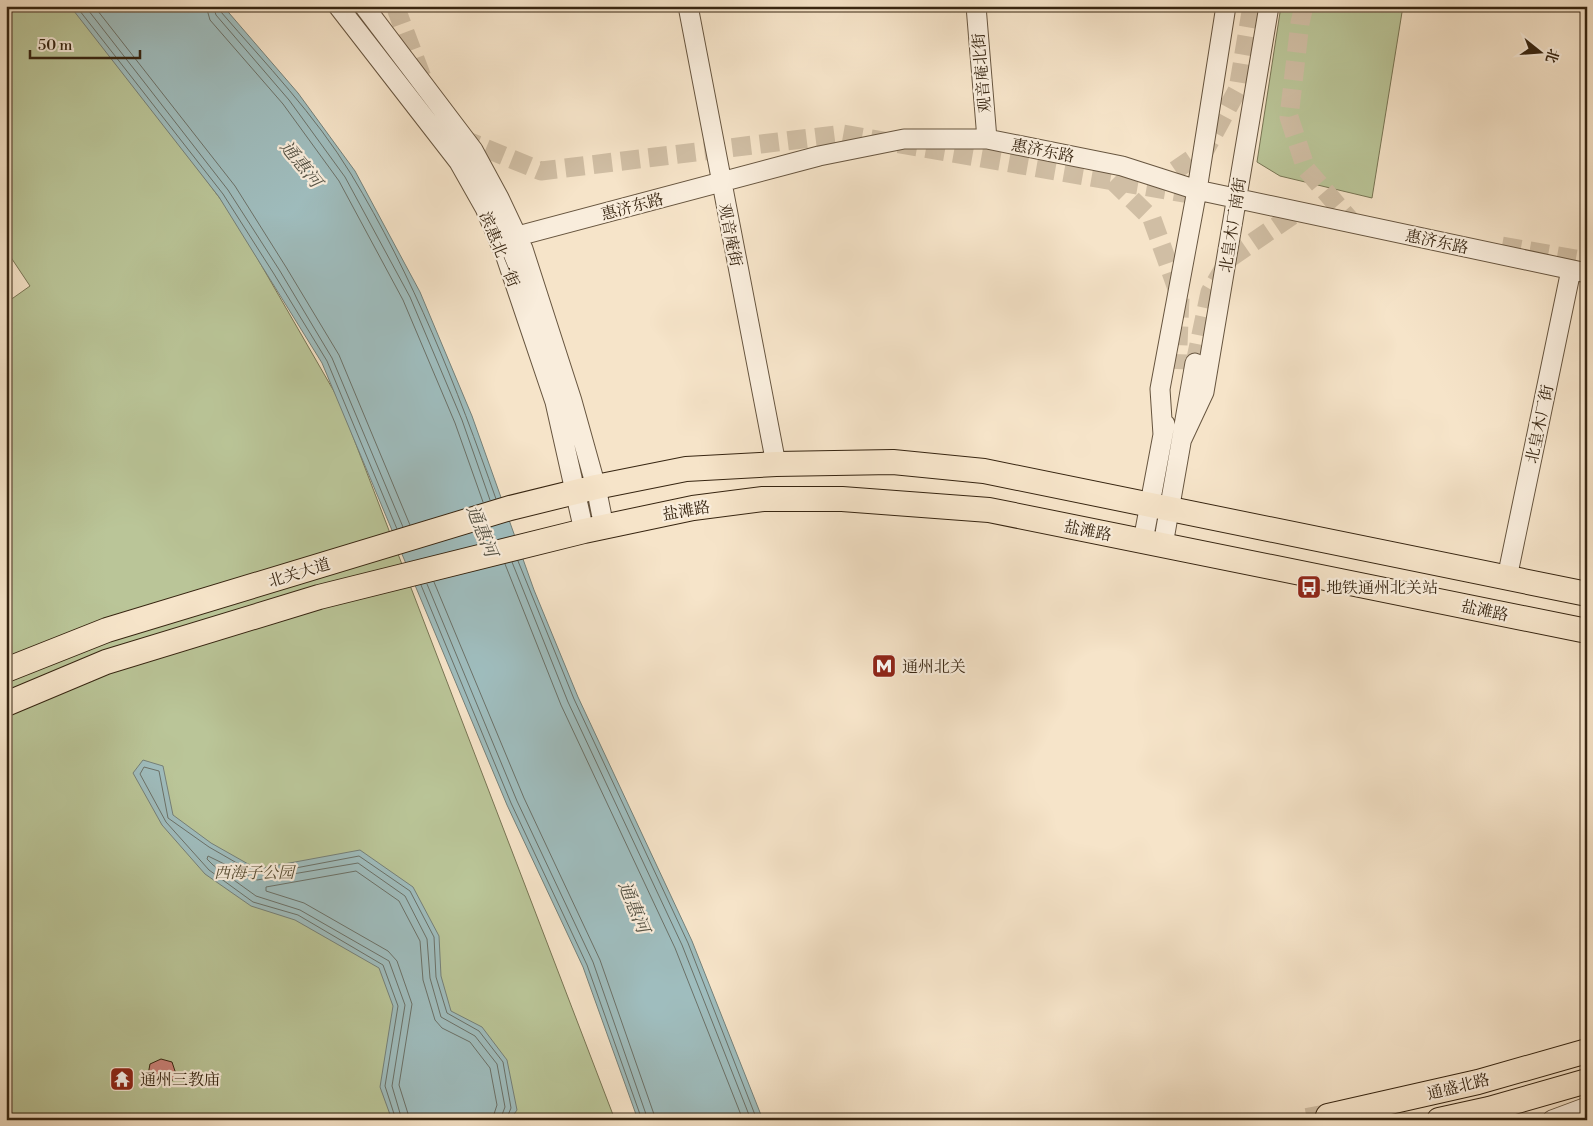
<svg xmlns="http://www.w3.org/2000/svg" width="1593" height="1126" font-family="'Libre Bodoni','Noto Serif SC',serif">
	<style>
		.green { fill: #bac598; stroke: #787554 }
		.water { fill: #9fbdbe; stroke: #758079 }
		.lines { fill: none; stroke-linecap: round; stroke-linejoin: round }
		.shore { stroke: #6b7168; stroke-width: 1 }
		.building { fill: #cd837b; stroke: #372511 }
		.minor-tunnel { stroke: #d0bea4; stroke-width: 19; stroke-dasharray: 19 9; stroke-linecap: butt }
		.major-tunnel { stroke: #d0bea4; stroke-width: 24; stroke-dasharray: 24 12; stroke-linecap: butt }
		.minor-casing { stroke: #67553f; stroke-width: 21 }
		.major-casing { stroke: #372511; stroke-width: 26 }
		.minor { stroke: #f9eddc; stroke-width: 19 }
		.major { stroke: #f6e4c9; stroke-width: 24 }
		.labels { text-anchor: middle; stroke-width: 4.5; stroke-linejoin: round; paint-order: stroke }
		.street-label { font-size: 16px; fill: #372511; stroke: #f9eddc }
		.poi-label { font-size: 16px; fill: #372511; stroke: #f9eddc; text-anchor: start }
		.park-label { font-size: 16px; font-style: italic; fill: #584d33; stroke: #f9eddc }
		.water-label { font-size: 18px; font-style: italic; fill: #565345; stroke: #f9eddc }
	</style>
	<rect width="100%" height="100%" fill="#f6e4c9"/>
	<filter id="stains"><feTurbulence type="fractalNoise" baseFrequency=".004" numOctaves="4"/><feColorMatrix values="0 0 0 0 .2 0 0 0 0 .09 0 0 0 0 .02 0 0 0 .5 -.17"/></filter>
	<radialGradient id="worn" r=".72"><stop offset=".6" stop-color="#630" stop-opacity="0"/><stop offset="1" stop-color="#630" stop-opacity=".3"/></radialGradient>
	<path class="green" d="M6,6H74L96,32L233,216L339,400L615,1120H6V303L30,286L6,250Z
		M1281,6H1403L1372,198L1280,176L1257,162Z"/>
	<path class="water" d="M70,6H223L298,93L355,171L420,292L472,416L534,590L578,697L692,941L763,1120H638L583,967L507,805L322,363L219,197Z
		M143,760L163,766L173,815L211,843L257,869L360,850L413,887L439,936L441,976L451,1011L482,1027L507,1060L517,1110L510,1120H392L380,1087L393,1006L379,968L295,920L251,906L205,874L162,825L133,773Z"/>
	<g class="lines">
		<path class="shore" d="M76,6L223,194L274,274L327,361L397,529
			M85,6L228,190L280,271L332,358L403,527
			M94,6L235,186L286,267L339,355L410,525
			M206,6L210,20L283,104L339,181L403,300L455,423L483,502
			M213,6L216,15L289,100L345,177L410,297L462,420L490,500
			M220,6L221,12C266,64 315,115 351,174C413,276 457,387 496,499
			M518,561L574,699L688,943L757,1120
			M512,562L568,702L682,945L751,1120
			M505,564L561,705L675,948L743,1120
			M434,582L524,798L600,960L656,1120
			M427,584L517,801L593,962L648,1120
			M421,585L511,803L587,965L642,1120
			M396,1120L385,1086L398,1006L383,965L298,915L253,902L209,870L166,822L140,774L144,767L159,771L168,818L209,847L256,874L285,870L359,856L410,891L434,937L436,977L447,1013L479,1031L503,1062L511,1108L506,1120
			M402,1120L392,1086L405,1005L389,961L300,910L256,896L213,865L207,859L208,856L257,880L358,863L405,896L427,939L430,978L441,1017L475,1036L497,1064L505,1107L500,1120
			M410,1120L399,1085L412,1004L397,961L388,951L304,903L266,891V887L356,871L399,901L420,941L423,980L435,1020L442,1028L470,1042L490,1068L497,1105L492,1120"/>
	</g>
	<path class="building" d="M161,1059L172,1062L176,1074L170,1084L154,1085L148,1075L150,1064Z"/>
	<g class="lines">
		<path class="minor-tunnel" d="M398,6L397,11L423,80
			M1304,6L1300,23L1289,117L1306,169L1351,221
			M460,138L541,171L843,134L1189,194
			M1112,180L1152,219L1180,297L1177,369
			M1152,186L1205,150L1238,89L1252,6
			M1502,246L1587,261
			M1195,363L1210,292L1230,258L1297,212"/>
		<path class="major-tunnel" d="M1307,1120L1328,1116"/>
		<defs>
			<path id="minor" d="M338,6L459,162L485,208L506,257L555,402L584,531
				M364,6L473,150L499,198L523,249L572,401L596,487L604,527
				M688,6L776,464
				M976,6L987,139
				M499,241L819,156L904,139H987L1122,166L1197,190L1587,273
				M1163,435L1160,389L1197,190L1226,6
				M1182,439L1204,392L1269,6
				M1143,541L1165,424
				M1163,545L1195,363
				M1507,578L1571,270
				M1552,1120L1587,1107"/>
			<path id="major" d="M6,670L107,630L510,508L596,487L686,469L776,464L893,462L984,471L1587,594
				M6,704L106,662L319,597L584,531L693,508L763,499H842L989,510L1587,631
				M1328,1116L1478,1082L1587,1051
				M1439,1120L1489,1109L1587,1081"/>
		</defs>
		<use href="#minor" class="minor-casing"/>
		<use href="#major" class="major-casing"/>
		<use href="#minor" class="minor"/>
		<use href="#major" class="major"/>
	</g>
	<defs>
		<symbol id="bus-square" viewBox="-11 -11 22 22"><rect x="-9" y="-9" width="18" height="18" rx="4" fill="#8f2418" stroke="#f9eddc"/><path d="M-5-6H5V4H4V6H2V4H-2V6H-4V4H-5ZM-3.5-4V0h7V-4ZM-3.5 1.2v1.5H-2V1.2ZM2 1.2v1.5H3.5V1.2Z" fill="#fff"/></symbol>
		<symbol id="metro-square" viewBox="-11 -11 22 22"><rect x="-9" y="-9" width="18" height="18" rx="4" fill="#8f2418" stroke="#f9eddc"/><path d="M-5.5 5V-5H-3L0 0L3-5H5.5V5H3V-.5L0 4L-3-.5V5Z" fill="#fff"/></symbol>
		<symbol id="temple-square" viewBox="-11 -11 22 22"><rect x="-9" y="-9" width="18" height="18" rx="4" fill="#8f2418" stroke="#f9eddc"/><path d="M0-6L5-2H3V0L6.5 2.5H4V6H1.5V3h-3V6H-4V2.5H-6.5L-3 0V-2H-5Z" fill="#fff"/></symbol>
	</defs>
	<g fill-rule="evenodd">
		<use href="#bus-square" x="1295" y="573" width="28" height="28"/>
		<use href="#metro-square" x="870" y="652" width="28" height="28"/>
		<use href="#temple-square" x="108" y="1065" width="28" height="28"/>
	</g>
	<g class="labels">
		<g class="street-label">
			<text transform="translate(981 73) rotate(-95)" y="6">观音庵北街</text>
			<text transform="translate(1043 150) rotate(11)" y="6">惠济东路</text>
			<text transform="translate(632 206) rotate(-15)" y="6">惠济东路</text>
			<text transform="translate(1232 225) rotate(-81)" y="6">北皇木厂南街</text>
			<text transform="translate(731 235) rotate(79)" y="6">观音庵街</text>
			<text transform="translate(1437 241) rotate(12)" y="6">惠济东路</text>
			<text transform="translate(500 249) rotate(68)" y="6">滨惠北一街</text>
			<text transform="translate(1539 424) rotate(-78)" y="6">北皇木厂街</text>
			<text transform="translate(686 510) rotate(-10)" y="6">盐滩路</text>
			<text transform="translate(1088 530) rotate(11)" y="6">盐滩路</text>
			<text transform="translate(299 572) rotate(-17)" y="6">北关大道</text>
			<text transform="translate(1485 610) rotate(12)" y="6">盐滩路</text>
			<text transform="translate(1458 1086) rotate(-14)" y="6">通盛北路</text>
		</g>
		<g class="poi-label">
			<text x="1326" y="593">地铁通州北关站</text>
			<text x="902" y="672">通州北关</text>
			<text x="140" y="1085">通州三教庙</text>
		</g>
		<g class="park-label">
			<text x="254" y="878">西海子公园</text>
		</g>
		<g class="water-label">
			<text transform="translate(301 164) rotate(51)" y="6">通惠河</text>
			<text transform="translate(482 531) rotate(68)" y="6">通惠河</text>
			<text transform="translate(634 907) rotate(68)" y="6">通惠河</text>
		</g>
	</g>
	<rect width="1593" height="1126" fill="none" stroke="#f6e4c9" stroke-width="25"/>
	<rect x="8" y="8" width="1578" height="1111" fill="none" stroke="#372511" stroke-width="2.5"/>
	<rect x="12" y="12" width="1568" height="1101" fill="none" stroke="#372511"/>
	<g transform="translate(1540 52) rotate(107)" stroke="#f9eddc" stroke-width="4" paint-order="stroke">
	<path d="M0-4L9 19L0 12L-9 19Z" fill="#372511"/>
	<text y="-8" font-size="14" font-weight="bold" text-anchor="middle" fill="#372511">北</text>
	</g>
	<path d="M30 50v8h110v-8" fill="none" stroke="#372511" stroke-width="2.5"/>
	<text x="38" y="50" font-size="15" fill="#372511" stroke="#f9eddc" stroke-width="4" paint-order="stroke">50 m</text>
	<rect width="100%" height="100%" filter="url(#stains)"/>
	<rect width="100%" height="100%" fill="url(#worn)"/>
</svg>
